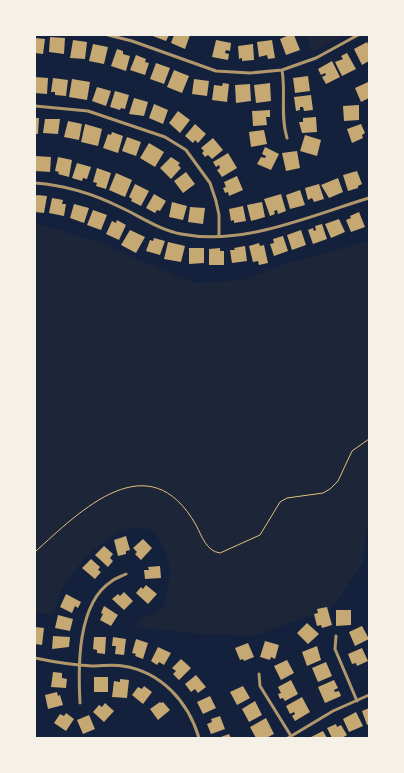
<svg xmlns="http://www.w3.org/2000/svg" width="404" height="773" font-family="'Varela Round',sans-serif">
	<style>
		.green { fill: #1d2539 }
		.building { fill: #c6a872 }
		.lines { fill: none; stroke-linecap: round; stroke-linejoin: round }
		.path { stroke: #e5c07b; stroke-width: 1 }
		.minor { stroke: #b1986c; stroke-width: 3 }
	</style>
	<rect width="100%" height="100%" fill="#14213d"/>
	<path class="green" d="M307,35H345L311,52Z
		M35,223L98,242L194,283L243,280L285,264L369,241V524L366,533L363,562L333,607L254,636L203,634L136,627L139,620C146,616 158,614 163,607C165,603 166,597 167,592C173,564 168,554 153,530C148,529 143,528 138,528C108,529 78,563 63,587C59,594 57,604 54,613H35Z"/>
	<path class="building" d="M150,35H169L166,41Z
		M174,35H190L185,49L171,43Z
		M289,35H294L300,50L286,55L280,39Z
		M50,37L65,38L64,54L49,52Z
		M35,38L45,39L43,54L35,53Z
		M73,40L87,42L85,59L70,58Z
		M216,40L231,43L230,51L226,50L225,53L229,54L228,60L212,57Z
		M272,40L275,58L268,59L267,55L259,57L257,42Z
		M367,42L369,46V61L362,65L354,49Z
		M93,44L108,47L104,64L89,61Z
		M253,44L254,60L242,61V58L239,59L238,46Z
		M117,49L123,51V54L130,56L126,71L111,66Z
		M347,53L356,69L342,76L335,62L343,59L341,56Z
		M136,55L146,59L145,62L149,63L145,75L130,70Z
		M332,61L340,77L326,84L322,77L326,75L325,73L321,75L318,69Z
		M156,63L170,68L164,84L150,79Z
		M174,70L189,76L182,93L167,87Z
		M308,76L310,91L295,93L293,78Z
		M35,77L48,78L47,94L35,93Z
		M53,78L68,80L66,96L55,95V92H51Z
		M72,79L90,82L87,100L69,97Z
		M194,79L209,81L207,96L192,94Z
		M368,82L369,98L361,102L355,88Z
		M223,83L229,84L227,102L212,100L214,85L222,86Z
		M270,83L271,101L256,103L254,85Z
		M250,84L251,101L236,103L235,85Z
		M97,87L111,91L106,106L92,101Z
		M115,91L129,95L125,109L121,108L120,110L110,107Z
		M311,95L313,110L304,111L303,107H300V110L296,111L294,97Z
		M134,98L148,102L144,116L129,114Z
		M154,104L168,110L163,124L149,118Z
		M359,105V120L344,121L343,106Z
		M270,110V117H266L267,125L253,126L252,111Z
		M178,111L190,120L180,133L169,123Z
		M316,117L317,132L302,133L299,122H303V118Z
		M35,118H39L38,134H35Z
		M45,119H60L58,134L43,133Z
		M68,121L82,124L79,140L64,137Z
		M85,124L102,129L98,146L81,142Z
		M195,124L206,134L198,143L195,140L193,143L185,136Z
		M361,124L365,133L362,135L363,138L352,143L347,129Z
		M264,130L267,144L251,147L249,132Z
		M112,132L123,136L118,153L103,148L108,134L111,135Z
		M305,135L321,140L317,156L300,151Z
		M127,137L141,142L136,156L122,151Z
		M213,138L223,150L212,159L208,155L205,157L202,153L204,151L201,148Z
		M149,143L164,152L155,167L140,158Z
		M265,147L279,154L271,170L257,164L261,157L265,158L266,156L262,154Z
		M297,151L300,168L286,171L282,153Z
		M228,153L237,168L222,177L217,170L220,168L219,165L216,167L213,162Z
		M36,156L51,157L50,172L35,171Z
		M58,157L72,160L69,177L58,174L59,172L55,171Z
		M171,157L180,163L178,165L181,168L171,179L160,168Z
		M77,163L91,167L87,179L83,178L82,181L72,178Z
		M97,168L111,173L106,189L96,186L97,183L93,182Z
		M357,171L362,184L358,186V188L348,191L343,175Z
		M186,172L195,184L183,193L174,181Z
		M116,173L132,180L125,197L109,190Z
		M237,176L243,190L229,196L228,192L225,193L223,188L226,187L224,182Z
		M338,178L343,192L329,198L321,185Z
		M135,184L149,191L141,206L131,201L132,199L129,197Z
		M319,184L324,199L314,202L312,198L308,200L305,188Z
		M300,190L305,205L290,209L286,195Z
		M154,194L166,201L160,211L157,210L155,213L146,208Z
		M281,194L286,211L278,214L277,210L274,211L275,214L270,216L264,199Z
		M37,195L47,196L44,213L35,212V197Z
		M52,198L63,200L62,204H66L64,216L49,213Z
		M172,202L187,206L183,220L169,217Z
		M262,202L265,217L251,221L247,205Z
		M74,204L89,208L84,223L70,218Z
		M243,206L246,221L234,223V220L231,221L229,209Z
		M190,207L205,208L203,224L188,222Z
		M93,210L107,215L101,230L87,225Z
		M359,212L365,227L351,232L346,220L351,218L350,216Z
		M339,219L345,232L331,238L325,224Z
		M117,220L126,225L119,240L106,234L112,221L116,223Z
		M322,224L327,239L313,244L308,230L313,228L314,231L316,230L315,226Z
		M130,230L145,237L136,253L121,245Z
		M301,230L306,245L292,250L287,235Z
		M283,236L288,251L274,256L270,244L274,243L273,239Z
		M154,238L165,241L160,255L146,251L150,240L153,241Z
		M168,242L185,246L181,262L164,259Z
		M259,243L260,246L264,245L268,263L259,265L258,261L253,262L249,246Z
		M245,246L247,261L232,263L230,250H235L234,248Z
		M189,248H204V263L189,264Z
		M220,248V251H224V265H209V249Z
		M126,536L130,550L126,551V554L118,556L114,540Z
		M143,539L152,548L141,560L135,554L137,552L133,548Z
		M104,546L113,554L110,558L113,561L108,567L95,555Z
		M91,559L100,567L98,570L101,572L95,579L82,568Z
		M160,566L161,578L145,579L144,570H149L148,567Z
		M146,585L157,594L148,604L136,593L141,587L143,589Z
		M124,592L133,601L124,610L112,599L118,594L120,596Z
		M66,594L81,602L78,608L75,606L72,613L60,607Z
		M104,606L118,615L111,626L100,620L103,614L101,613Z
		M327,607L332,625L322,628L321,625L317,626L314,614L318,613L317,609Z
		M336,610H351V625L336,626Z
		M58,615L73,619L70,631L55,628Z
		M307,623L319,634L308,644L297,633Z
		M362,626L369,639L355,646L349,632Z
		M35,627L44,628L42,645L35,644Z
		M53,636L70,637L69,647L52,649Z
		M94,637H106L105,654L97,653V650L93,649Z
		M113,637L126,639L124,655L115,654L116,646H112Z
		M136,639L148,643L143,659L135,656L136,654L132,653Z
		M265,641L279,645L275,659L271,657L270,660L260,657Z
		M248,643L254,657L244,661L243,659L240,660L235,648Z
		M317,646L321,660L307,666L302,652Z
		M158,647L171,653L164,665L159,662L157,665L151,661Z
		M362,648L368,661L357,666L356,663L352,664L348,654Z
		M181,659L191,668L179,680L173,674L176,671L172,668Z
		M287,660L294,673L281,680L274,666Z
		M326,662L332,676L318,682L312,668Z
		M53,672L62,673V678L67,679L66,688L51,687Z
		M196,675L206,687L198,693L195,689L191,692L185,684Z
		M94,677H108V692H94Z
		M120,679L129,680L127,698L112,697L114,681L120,682Z
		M291,680L298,694L285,701L283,698L280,699L278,694L281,693L278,687Z
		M334,680L338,688L334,690L335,692L339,691L341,696L325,703L318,687Z
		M144,686L152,692L143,704L132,695L138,687L142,689Z
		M243,686L250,698L237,705L230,692Z
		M57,692L58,696L60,695L63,705L48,709L45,695Z
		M210,696L216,708L203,714L197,702Z
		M302,697L310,712L295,721L292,716L295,714L294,712L290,714L286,706Z
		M255,701L262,715L249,722L242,709Z
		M160,702L161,703L163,702L170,710L158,720L150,709Z
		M105,703L114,711L104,722L93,712L99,705L102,707Z
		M369,708V724L367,725L362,711Z
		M356,712L363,726L349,732L343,719Z
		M66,713L74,719L66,731L54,723L60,714L64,716Z
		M89,715L95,729L83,734L77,720Z
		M220,716L225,729L211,734L207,724L212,722L211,719Z
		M266,718L274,734L266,738H256L250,727Z
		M336,724L337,727L341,725L347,735L342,738H332L327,728Z
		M323,731L327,738H309Z
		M229,734L231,738H218Z"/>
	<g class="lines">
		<path class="path" d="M35,552C81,510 149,442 196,525C202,536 206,551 220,553L260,535L280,502L287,498L323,493L330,489L338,481L352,451L369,439"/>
		<path class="minor" d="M108,35L132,41L216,71L250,73L282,70L316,58L358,35
			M282,70C286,93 280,116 287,138
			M35,106L88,111L165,137L186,150L210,183L216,201L219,215V236
			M35,183C64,185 96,195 122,208C141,217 160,230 181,234C244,246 309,216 369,198
			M336,636L335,649L357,701
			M35,658C54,662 72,665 92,666C102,666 113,664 123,666C161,672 188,701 199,738
			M259,674L260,686L291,736
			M80,703C78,667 77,603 112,581C116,578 122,576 126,574
			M288,738L333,711L369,695"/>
	</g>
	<rect width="404" height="773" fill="none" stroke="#f6f1e7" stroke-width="72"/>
</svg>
